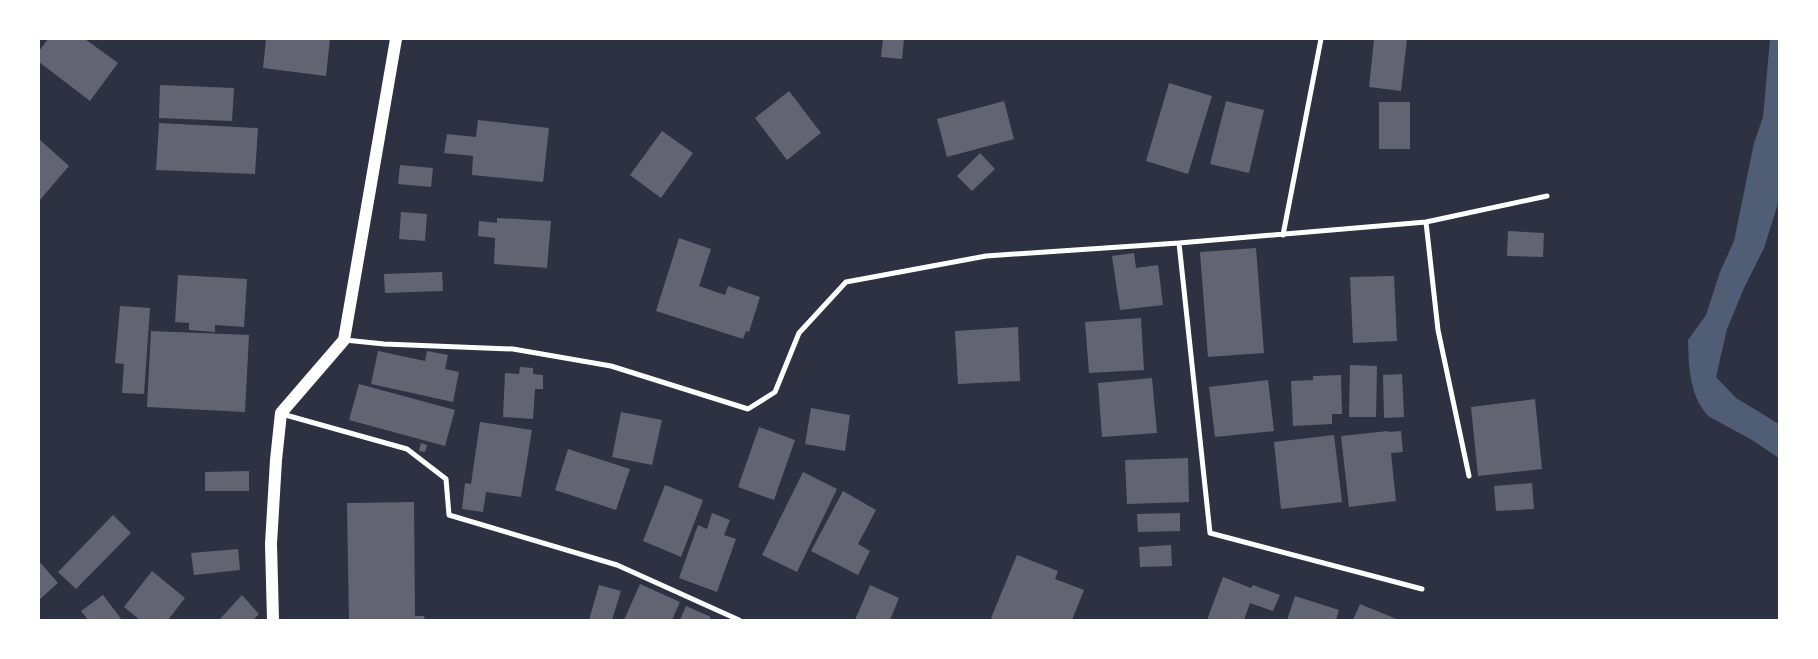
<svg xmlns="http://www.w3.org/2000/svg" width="1818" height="659" font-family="Ubuntu,sans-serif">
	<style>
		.water { fill: #4f5d75 }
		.building { fill: #626471 }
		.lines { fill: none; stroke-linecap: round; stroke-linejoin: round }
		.minor { stroke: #fff; stroke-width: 5 }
		.primary { stroke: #fff; stroke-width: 12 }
	</style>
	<rect width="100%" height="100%" fill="#2d3142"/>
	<path class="water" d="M1770,39H1779V192L1777,207L1764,248L1744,288L1727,329L1716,377L1736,398L1779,424V458L1752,440L1708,416C1689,394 1689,367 1688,340L1706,315L1720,272L1734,241L1754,143L1763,117Z"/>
	<path class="building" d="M48,39H85L118,63L90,101L39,62V51Z
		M266,39H330L326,76L263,68Z
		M883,39H904L902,59L881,57Z
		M1374,39H1407L1401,91L1369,87Z
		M1169,83L1212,96L1188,174L1146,161Z
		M160,85L234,88L232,121L159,118Z
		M789,91L821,133L787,160L755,118Z
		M1004,101L1014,139L947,157L937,119Z
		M1226,101L1264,110L1249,173L1210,164Z
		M1379,102H1410V149H1379Z
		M478,120L549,128L543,182L472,175L473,156L444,153L447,134L476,137Z
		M159,123L258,128L255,174L156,170Z
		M662,131L693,153L661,198L630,175Z
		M39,139L69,166L39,201Z
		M980,153L995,169L972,191L957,176Z
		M400,165L433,168L431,187L398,184Z
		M401,212L427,214L425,241L399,239Z
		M497,218L551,221L547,268L494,264L495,238L478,236L479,221L497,223Z
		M1508,231L1544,233L1543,257L1507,256Z
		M679,238L711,249L699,286L725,295L728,286L760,297L749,332L746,331L743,339L656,311Z
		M1256,248L1264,353L1208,357L1200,252Z
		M1134,253L1136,268L1158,265L1163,305L1120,310L1112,256Z
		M442,272L443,291L385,293L384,274Z
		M178,275L247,279L244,327L215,325V332L189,330V323L175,322Z
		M1394,276L1397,341L1353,343L1350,277Z
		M120,306L150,308L144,394L122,393L124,364L115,363Z
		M1141,318L1144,370L1089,373L1085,322Z
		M1018,327L1020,381L958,384L955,331Z
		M151,331L249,335L245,412L147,407Z
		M378,351L425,361L427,351L448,355L445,369L459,372L453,402L371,384Z
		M1350,365L1377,366L1376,417H1349Z
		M520,367L533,368V374L543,375V389H535L533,419L503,417L505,373L519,374Z
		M1402,374L1404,417L1384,418L1383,375Z
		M1341,375L1342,414H1332V424L1293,426L1291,381L1313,380V376Z
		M1152,378L1157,433L1102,437L1098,383Z
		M1268,380L1274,431L1215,437L1209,387Z
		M359,384L455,410L445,446L349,420Z
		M1535,399L1542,469L1478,476L1471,407Z
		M811,408L850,415L845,451L805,444Z
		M621,412L662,420L652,465L612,457Z
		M480,422L532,430L521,497L486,492L483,512L462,509L465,483L471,484Z
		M759,427L795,440L774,500L738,487Z
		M1388,431L1389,432L1401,431L1403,452L1391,453L1396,501L1349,507L1341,436Z
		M1334,435L1342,502L1281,509L1274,442Z
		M421,443L427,445L425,452L419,451Z
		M568,449L630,469L616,510L555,490Z
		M1188,458L1189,502L1127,504L1125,460Z
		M249,471V491H205V472Z
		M803,472L837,489L797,572L762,555Z
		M1532,483L1534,509L1496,511L1494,486Z
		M665,485L703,500L681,557L643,541Z
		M843,491L876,510L858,544L870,551L858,575L811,551Z
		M414,502L415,616H424L425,620H349L347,503Z
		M712,513L730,520L724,535L736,539L717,592L679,578L698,525L707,529Z
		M1180,513V531L1138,532L1137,514Z
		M113,515L131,533L76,589L58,572Z
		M1171,545L1172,566L1140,567L1139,547Z
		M238,549L240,570L194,575L191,553Z
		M1017,555L1058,571L1055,579L1084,590L1072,620H997L991,618Z
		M39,561L58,583L39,600Z
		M152,571L185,598L168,620H140L124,607Z
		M1223,577L1251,588L1253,585L1280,595L1273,611L1250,603L1244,620H1207Z
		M640,584L680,602L672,620H624Z
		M599,585L621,591L612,620H589Z
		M870,585L899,598L890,620H855Z
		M103,595L122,620H88L81,611Z
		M242,595L259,614L253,620H219Z
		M1295,596L1339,610L1336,620H1287Z
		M1360,604L1399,620H1353Z
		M686,606L711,617L709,620H680Z"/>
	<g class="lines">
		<path class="minor" d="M1426,222L1547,196
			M1283,235L1321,39
			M1179,243L1210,533L1422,589
			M345,340L384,344L513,349L611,366L748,409L775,392L799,333L846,282L986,256L1179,243L1426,222L1438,330L1469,476
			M282,414L407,449L446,479L449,515L617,565L739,620"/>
		<path class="primary" d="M273,620L271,544L276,460L281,413L344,340L396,39"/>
	</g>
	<rect width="1818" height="659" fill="none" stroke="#ffffff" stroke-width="80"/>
</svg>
